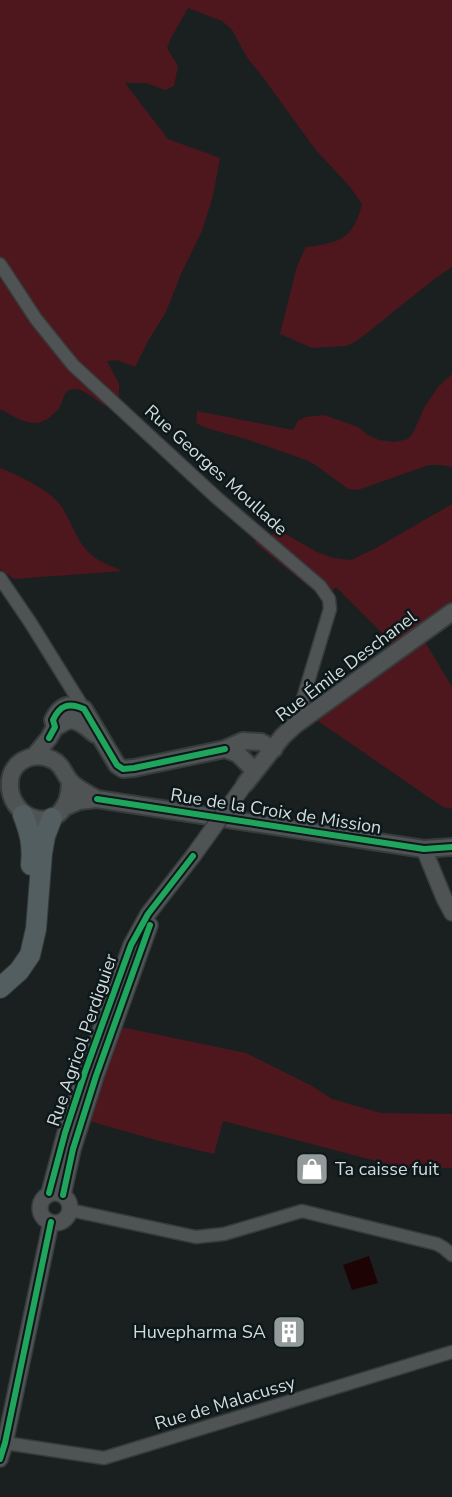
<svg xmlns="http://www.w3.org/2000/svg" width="452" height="1497" font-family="'Nunito Sans',sans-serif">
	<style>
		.green { fill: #4e161d }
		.water { fill: #1d0304 }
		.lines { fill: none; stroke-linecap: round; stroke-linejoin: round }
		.minor-casing { stroke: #363b3c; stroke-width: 15 }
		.tertiary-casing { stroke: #363b3c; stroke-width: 18 }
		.secondary-casing { stroke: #363b3c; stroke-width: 20 }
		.trunk-casing { stroke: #363b3c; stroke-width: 22 }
		.minor { stroke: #4f5354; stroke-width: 12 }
		.tertiary { stroke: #4f5354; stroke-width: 15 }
		.secondary { stroke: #4f5354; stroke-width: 16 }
		.trunk { stroke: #525e5f; stroke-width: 20 }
		.tertiary-bridge-casing { stroke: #363b3c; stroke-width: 18; stroke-linecap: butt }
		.tertiary-bridge { stroke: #4f5354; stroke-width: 15 }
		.cycleway-casing { stroke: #0d181a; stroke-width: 10 }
		.cycleway { stroke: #20a55d; stroke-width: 6 }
		.labels { text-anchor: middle; stroke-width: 5; stroke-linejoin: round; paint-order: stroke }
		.street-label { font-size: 18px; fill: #d4dbdc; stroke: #0d181a }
		.poi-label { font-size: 18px; fill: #d4dbdc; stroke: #0d181a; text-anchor: start }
	</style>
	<rect width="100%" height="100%" fill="#1a2020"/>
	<path class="green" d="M0,0H452V267L433,280L367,333L355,342L346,346L312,348L280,334L297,266L306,247C340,243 353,239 362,204L350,187L315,149L262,76L248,59L232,30L222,21L188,8L171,38L167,48L178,66L174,86L165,90L146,83H125L168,139L220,158L213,196L202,231L181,274L166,312L148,341L135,367L117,360L107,361L119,384V398L105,406C97,401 86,390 76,389C63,388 64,400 59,408C54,415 44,423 35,423C23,423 10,414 0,409Z
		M452,374V467L440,465H429L358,490L348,489L317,466L306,460L249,440L206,428L196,423L197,411L293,430L298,421L305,417L324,415L358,427L368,435L379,440L395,442L408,439L413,433L424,408L438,387Z
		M0,468C18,475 43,487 57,501C67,512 71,526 78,538C89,558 103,563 123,571L14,579L0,569Z
		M452,504V605L394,645L336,587L324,599L254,542L280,531L317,552L333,558L351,560L376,548Z
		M425,642L452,687V809L443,807L315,719Z
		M121,1027L246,1053L312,1086L332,1099L381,1113L452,1114V1168H403L223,1121L214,1154L159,1141L89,1121Z"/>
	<path class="water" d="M369,1256L378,1283L352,1290L343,1265Z"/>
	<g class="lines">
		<defs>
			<path id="minor" d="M0,264L36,319L73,365L217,498L320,586L329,599L330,609L295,725
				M0,578L30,622L84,709
				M70,1210L196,1237L224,1234L302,1211L437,1244L444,1248L452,1255
				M5,1443L104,1458L452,1352"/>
			<path id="tertiary" d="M424,849L444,898L452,913
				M49,1193L65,1133L85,1072L131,945L148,914L193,856
				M40 1208a15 15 0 1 1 30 0a15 15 0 1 1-30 0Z
				M63,1195L73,1149L96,1076L150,925
				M0,1459L5,1443L51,1222"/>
			<path id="secondary" d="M55,727C60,726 63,722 68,721C78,718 88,729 95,734
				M225,749L238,754L255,771
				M35,755L49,738L55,727L53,720C60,705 69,702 84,709L117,765L123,769L134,768L225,749L243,741L261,742L274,749
				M70,781C70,844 0,821 11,775C13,770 17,764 22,761C31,755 43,755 53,760C62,764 64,774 70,781C76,788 88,794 97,799
				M245,784L283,736L295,725L452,612
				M63,808L79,801L97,799L424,849L452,847"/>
			<path id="trunk" d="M23,815C30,833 33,845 31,865
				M0,988L19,971L30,955L36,929L42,853L45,836L52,818"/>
		</defs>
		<use href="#minor" class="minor-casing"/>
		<use href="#tertiary" class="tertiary-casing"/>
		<use href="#secondary" class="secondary-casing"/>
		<use href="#trunk" class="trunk-casing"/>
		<use href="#minor" class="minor"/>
		<use href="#tertiary" class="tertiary"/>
		<use href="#secondary" class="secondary"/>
		<use href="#trunk" class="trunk"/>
		<defs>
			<path id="tertiary-bridge" d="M193,856L245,784"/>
		</defs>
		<use href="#tertiary-bridge" class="tertiary-bridge-casing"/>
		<use href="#tertiary-bridge" class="tertiary-bridge"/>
		<defs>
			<path id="cycleway" d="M49,738L55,727L53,720C60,705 69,702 84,709L117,765L123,769L134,768L225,749
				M97,799L424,849L452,847
				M49,1193L65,1133L85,1072L131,945L148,914L193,856
				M63,1195L73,1149L96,1076L150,925
				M0,1459L5,1443L51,1222"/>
		</defs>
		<use href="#cycleway" class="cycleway-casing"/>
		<use href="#cycleway" class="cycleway"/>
	</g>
	<defs>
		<symbol id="shop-square" viewBox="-11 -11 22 22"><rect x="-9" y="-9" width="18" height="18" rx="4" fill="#939a9a" stroke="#0d181a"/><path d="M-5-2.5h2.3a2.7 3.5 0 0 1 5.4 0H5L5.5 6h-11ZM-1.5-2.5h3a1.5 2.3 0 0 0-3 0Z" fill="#fff"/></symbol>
		<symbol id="building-square" viewBox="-11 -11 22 22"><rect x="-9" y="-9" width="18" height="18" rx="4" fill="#939a9a" stroke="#0d181a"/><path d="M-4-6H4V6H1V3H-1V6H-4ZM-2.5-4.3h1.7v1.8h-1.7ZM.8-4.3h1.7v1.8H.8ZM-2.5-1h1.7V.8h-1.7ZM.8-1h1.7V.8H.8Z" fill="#fff"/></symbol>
	</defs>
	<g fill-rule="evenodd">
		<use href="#shop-square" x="293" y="1150" width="38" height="38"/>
		<use href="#building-square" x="270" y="1313" width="38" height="38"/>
	</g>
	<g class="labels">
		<g class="street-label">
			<text transform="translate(216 470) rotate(42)" y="6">Rue Georges Moullade</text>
			<text transform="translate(346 666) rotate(-37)" y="6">Rue Émile Deschanel</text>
			<text transform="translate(276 811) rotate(9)" y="6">Rue de la Croix de Mission</text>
			<text transform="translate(82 1040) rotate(-71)" y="6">Rue Agricol Perdiguier</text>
			<text transform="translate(225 1403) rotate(-17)" y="6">Rue de Malacussy</text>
		</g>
		<g class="poi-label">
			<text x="335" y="1175">Ta caisse fuit</text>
			<text x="266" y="1338" text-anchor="end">Huvepharma SA</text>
		</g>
	</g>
</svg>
